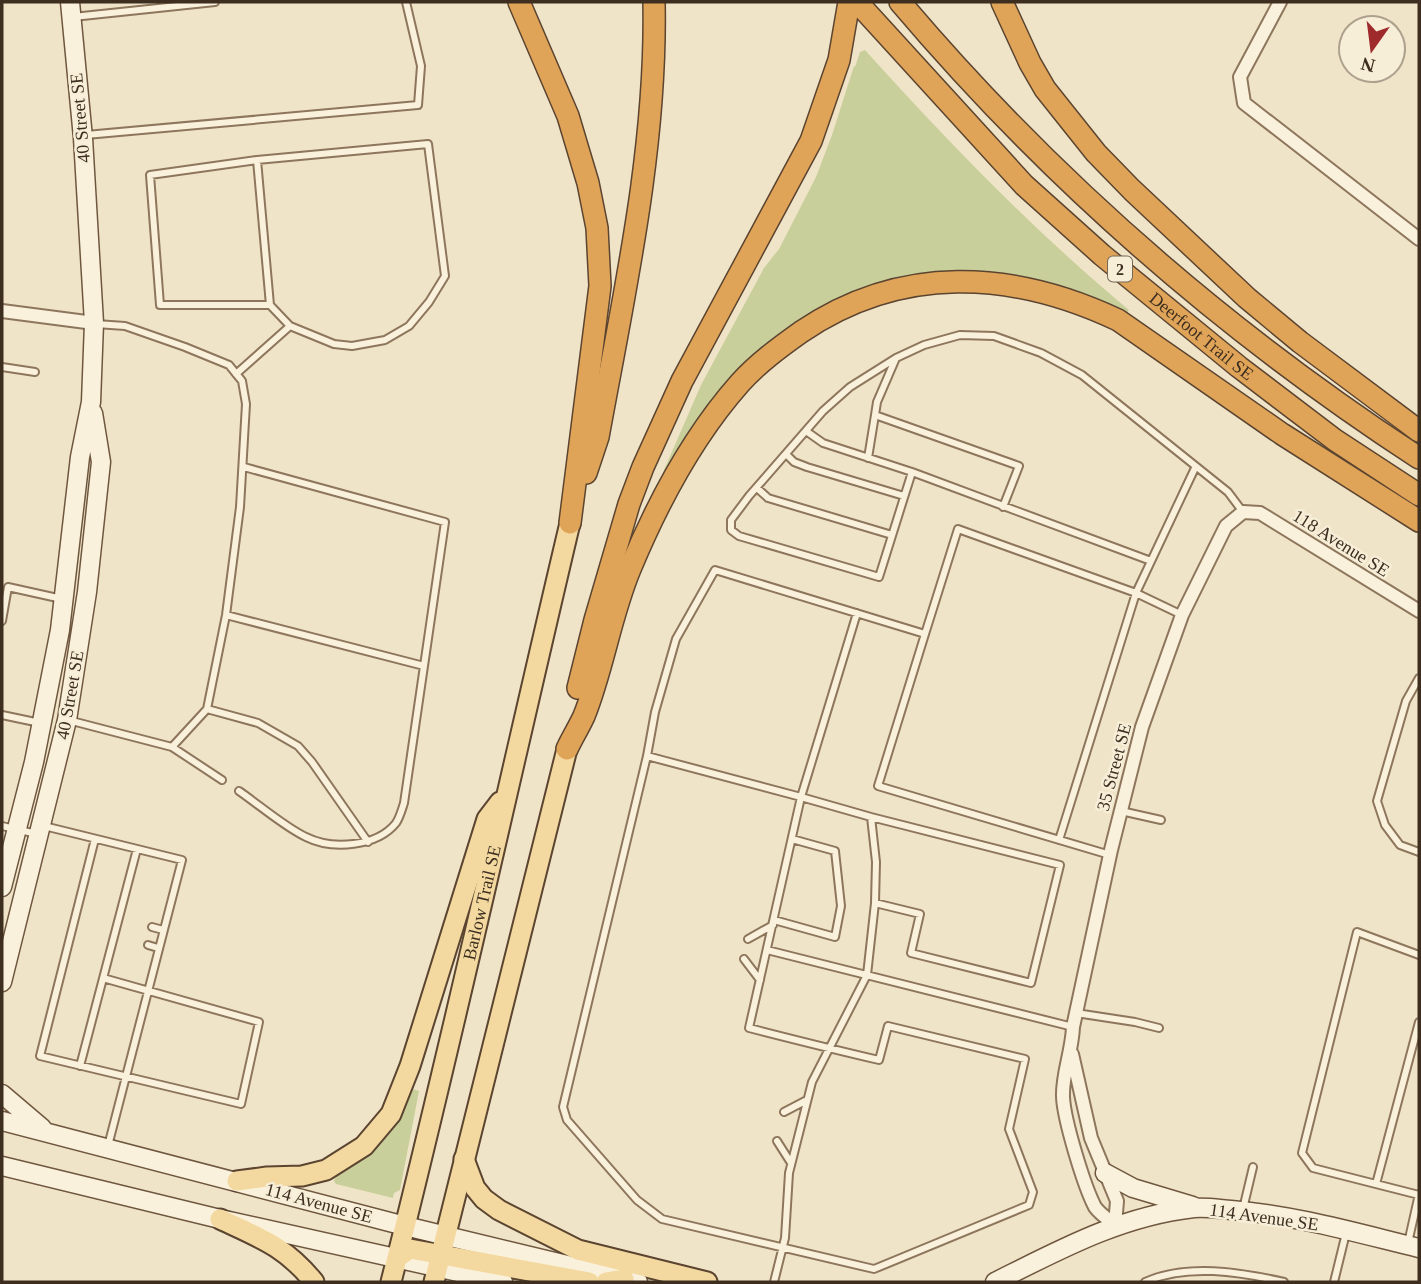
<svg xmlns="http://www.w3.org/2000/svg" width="1421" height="1284" font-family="Georgia,serif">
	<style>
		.green { fill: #c9cf9b }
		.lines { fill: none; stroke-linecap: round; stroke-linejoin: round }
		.lane-casing { stroke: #8d765c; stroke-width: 10 }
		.street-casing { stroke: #8d765c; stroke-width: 16 }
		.secondary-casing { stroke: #6f573f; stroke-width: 21 }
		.primary-casing { stroke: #5b4430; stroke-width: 23 }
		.highway-casing { stroke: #5b4430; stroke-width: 24 }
		.lane { stroke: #faf1dc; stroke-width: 6 }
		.street { stroke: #faf1dc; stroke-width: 12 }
		.secondary { stroke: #faf1dc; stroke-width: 18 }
		.primary { stroke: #f3d9a0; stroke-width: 19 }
		.highway { stroke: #e0a458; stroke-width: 21 }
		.labels { text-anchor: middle; stroke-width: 5; stroke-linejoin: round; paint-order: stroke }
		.shield { fill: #f7eed8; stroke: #756857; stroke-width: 2 }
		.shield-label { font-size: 16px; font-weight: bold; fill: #3d2e20 }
		.street-label { font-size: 18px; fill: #3d2e20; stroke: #f7eed8 }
	</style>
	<rect width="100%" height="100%" fill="#f0e4c8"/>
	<path class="green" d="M865,50C948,142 1033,230 1129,310L1126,315L1089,296L1057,285L1023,276L965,272L796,327L670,473L664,470L701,385L764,268L779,249L816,177L832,135L854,66L855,67L860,52Z
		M413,1089L419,1091L400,1190L394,1193L393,1198L336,1184L334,1181C338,1171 364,1160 373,1151C391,1133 402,1112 413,1089Z"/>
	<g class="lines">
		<defs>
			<path id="lane" d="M73,17L215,2
				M86,135L418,105L421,66L406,2
				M270,305L290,326
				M2,367L35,372
				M236,374L290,326L334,344L352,346L385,340L409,326L429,302L445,276L428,144L257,160L150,175L160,305H270L257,160
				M875,415L877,402L896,358
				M806,431L823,443L912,472L1151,561
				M786,454L794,462L807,467L904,496
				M868,458L875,415L1019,466L1003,507
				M912,472L879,577L739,536L731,530V520L749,496L823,411L850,387L896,358L924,345L960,335L994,336L1041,353L1082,375L1228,492L1243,512
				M757,488L768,498L892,535
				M226,615L424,666
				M2,621L8,587L62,599
				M925,634L958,529L1136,593L1182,615
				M1419,678L1406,701L1377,801L1385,825L1400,845L1419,852
				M207,709L258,723L298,746L312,762L368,842
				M2,715L40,723
				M68,720L172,747L207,709L226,615L240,507L246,404L242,381L229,365L185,347L125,326L96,324
				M172,747L222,780
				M647,756L655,712L676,639L715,570L925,634L878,786L1110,855
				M239,791C258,804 286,828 306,837C332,850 377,847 396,823C400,817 402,809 404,803L445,522L244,467
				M1121,811L1161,820
				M871,817L1060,865L1031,983L911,953L920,914L875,903
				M2,826L37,834
				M44,826L182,860L108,1146
				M95,839L40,1056L241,1104L259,1022L103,978
				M1059,840L1136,593L1195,468
				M774,920L835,937L841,906L835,851L792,839
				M152,927L163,930
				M748,939L773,925
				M148,945L158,948
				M767,950L1073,1027
				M744,959L760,980
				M1076,1013L1135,1022L1159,1028
				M80,1066L137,849
				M784,1112L807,1100
				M777,1141L791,1163
				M1376,1184L1419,1022
				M1419,1195L1313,1168L1302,1153L1357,932L1419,955
				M1243,1209L1253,1167
				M1408,1243L1419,1194
				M774,1282L785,1238L789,1173L812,1082L867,975L875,903L876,862L871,817L801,797L749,1028C792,1039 836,1050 879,1060L888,1026L1025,1059L1009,1129L1033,1192L1029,1205L874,1269L662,1219L637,1200L567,1120L563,1107L647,756L801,797L857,613
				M1145,1282C1187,1263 1240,1272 1284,1282
				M1334,1282L1346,1233"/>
			<path id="street" d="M1280,2L1240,77L1244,103L1419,239
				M2,311L94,323
				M1072,1054L1091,1138L1117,1201L1115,1225
				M1115,1225C1109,1220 1100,1214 1095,1207C1084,1186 1064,1120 1063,1097C1062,1074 1072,1052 1073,1027L1111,850L1142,727L1182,615L1226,526L1243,512L1260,513L1419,611"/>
			<path id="secondary" d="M2,887L34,762L60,630L80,457L91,402L94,323L83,138L70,2
				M2,982L67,720L87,592L101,462L93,413
				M2,1094L42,1128
				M2,1121L405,1226L638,1282
				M2,1166L220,1219L503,1282
				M1105,1173L1133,1188L1193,1206
				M995,1282C1059,1250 1121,1216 1194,1208C1206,1207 1219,1209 1231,1210C1295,1215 1357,1233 1419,1248"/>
			<g id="primary">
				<path d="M464,1159L475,1188L484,1199L499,1210L578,1250L707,1282"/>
				<path d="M237,1181L267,1177L302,1176L326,1170L364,1146L391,1114L410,1066L487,819L500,802"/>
				<path d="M220,1219C260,1238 285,1246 314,1282"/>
				<path d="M397,1258L410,1249L589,1282"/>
				<path id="s1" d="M391,1282C455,1030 510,776 570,523"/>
				<path d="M434,1282L567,749"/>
				<path d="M606,1282L624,1279"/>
			</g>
			<g id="highway">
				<path d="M519,2L568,116L588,183L597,228L600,286L570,523"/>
				<path id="s2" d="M857,2L1024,185L1102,255L1239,367L1335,440L1419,495"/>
				<path d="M900,2C1049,178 1226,332 1419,458"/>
				<path d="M1002,2L1030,63L1045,89L1096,153L1132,190L1247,298L1300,342L1419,431"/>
				<path d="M586,473L598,437C624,294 657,148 654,2"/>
				<path d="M578,688L595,620L629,504L643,467L682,381L811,141L839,60L849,2"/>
				<path d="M567,749C572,738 579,727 584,716C603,669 610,617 630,569C657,504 693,436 740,383C758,363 780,347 801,332C901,264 1012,270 1118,320L1282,434L1419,521"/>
			</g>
		</defs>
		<use href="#lane" class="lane-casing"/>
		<use href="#street" class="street-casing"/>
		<use href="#secondary" class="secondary-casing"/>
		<use href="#primary" class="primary-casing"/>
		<use href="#highway" class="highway-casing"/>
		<use href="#lane" class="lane"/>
		<use href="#street" class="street"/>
		<use href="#secondary" class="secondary"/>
		<use href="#primary" class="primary"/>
		<use href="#highway" class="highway"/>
	</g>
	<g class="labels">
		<rect class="shield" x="1108" y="256.5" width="24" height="25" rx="5"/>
		<g class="shield-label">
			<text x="1120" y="275">2</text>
		</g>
		<g class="street-label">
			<text transform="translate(80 118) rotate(-95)" y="6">40 Street SE</text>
			<text dy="6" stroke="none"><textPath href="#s2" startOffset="481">Deerfoot Trail SE</textPath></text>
			<text transform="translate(1341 543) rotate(32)" y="6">118 Avenue SE</text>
			<text transform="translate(70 695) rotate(-80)" y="6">40 Street SE</text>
			<text transform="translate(1114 767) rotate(-75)" y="6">35 Street SE</text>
			<text dy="6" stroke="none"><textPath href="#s1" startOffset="390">Barlow Trail SE</textPath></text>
			<text transform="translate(319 1203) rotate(15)" y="6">114 Avenue SE</text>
			<text transform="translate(1264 1217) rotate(8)" y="6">114 Avenue SE</text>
		</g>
	</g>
	<rect width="1421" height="1284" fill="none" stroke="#3d2e20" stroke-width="7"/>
	<g transform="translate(1372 49) rotate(194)"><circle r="33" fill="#f7eed8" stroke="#ada18e" stroke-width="2"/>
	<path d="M0-5L12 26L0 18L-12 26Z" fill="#9e2a2b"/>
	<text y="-10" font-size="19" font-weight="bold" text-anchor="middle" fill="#3d2e20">N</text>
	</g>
</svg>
